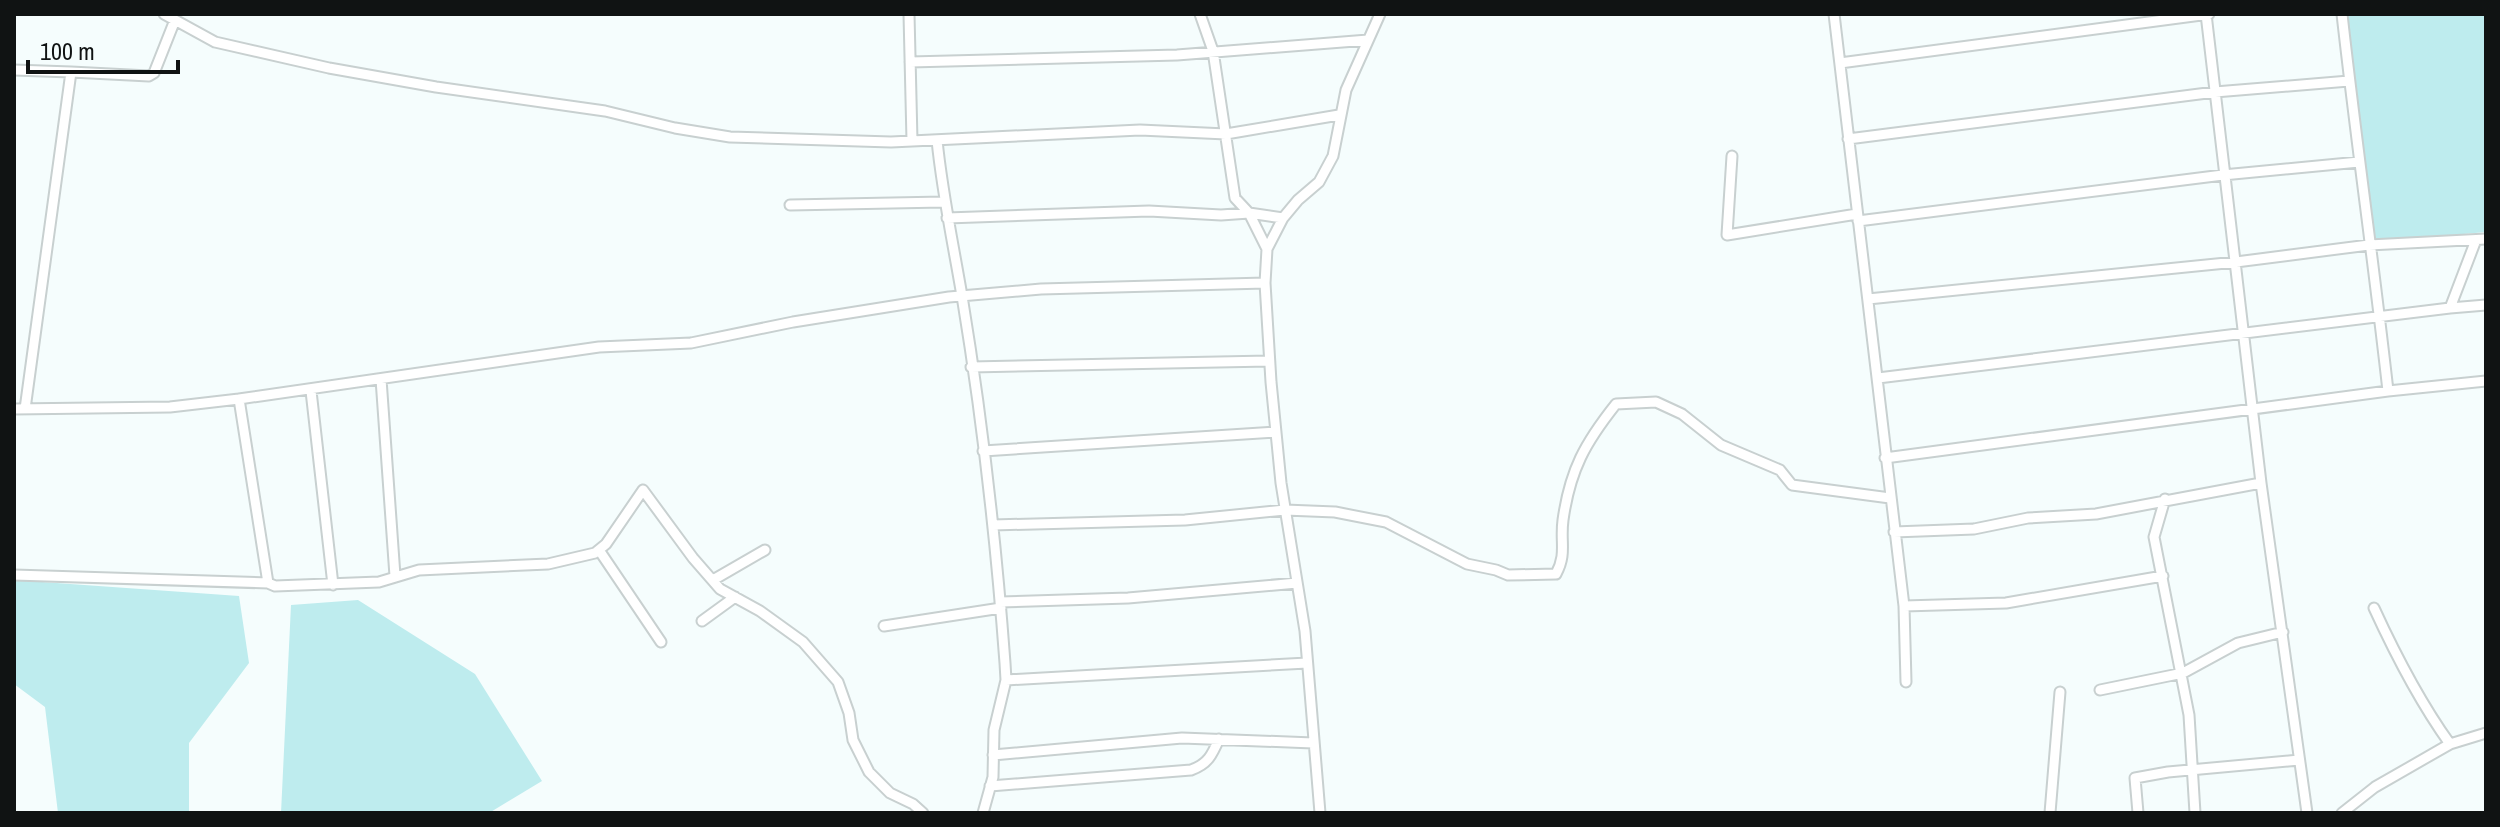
<svg xmlns="http://www.w3.org/2000/svg" width="2500" height="827" font-family="'Archivo Narrow',sans-serif">
	<style>
		.green { fill: #beecee }
		.lines { fill: none; stroke-linecap: round; stroke-linejoin: round }
		.street-casing { stroke: #c8d0d0; stroke-width: 13 }
		.street { stroke: #fff; stroke-width: 9 }
	</style>
	<rect width="100%" height="100%" fill="#f5fdfd"/>
	<path class="green" d="M2343,14H2486V232L2374,242Z
		M14,580L239,596L249,663L189,743V813H58L45,707L14,684Z
		M358,600L475,674L542,781L489,813H281L291,605Z"/>
	<g class="lines">
		<defs>
			<path id="street" d="M164,14L215,42L329,68L436,87L605,111L675,128L730,137L891,142L1140,130L1226,134L1339,115
				M909,14L912,141
				M1200,14L1213,51L1235,198L1249,213L1283,218
				M1834,14L1904,606L1906,682
				M2206,14L2261,483L2307,813
				M910,62L1177,55L1368,40
				M1840,63L2209,14
				M14,70L71,72L25,409
				M71,72L149,76L154,73L175,20
				M1848,139L2215,92L2349,81
				M937,140C942,192 953,243 962,296C982,417 996,540 1005,663L1006,680L994,730L993,777L983,813
				M1732,156L1727,235L1857,214
				M790,205L943,202
				M947,218L1149,211L1221,215L1249,213L1267,249
				M1858,221L2223,175L2359,162
				M1868,299L2236,262L2369,245L2486,239
				M2450,308L2486,305
				M971,367L1269,361
				M1878,378L2450,308L2476,240
				M381,379L395,576
				M311,391L333,585
				M2388,391L2486,381
				M239,399L268,583L275,586L379,582L419,570L548,564L595,553L606,544L643,490L693,558L720,589L760,611L803,642L838,682L849,713L853,740L869,772L890,793L913,804L923,813
				M14,409L170,407L239,399L599,347L691,343L793,322L949,297L1041,289L1265,283
				M983,451L1276,432
				M1885,458L2388,391C2374,265 2356,140 2342,14
				M2165,499L2154,537L2189,715L2195,813
				M993,525L1185,520L1285,510L1335,512L1386,522L1467,564L1496,570L1508,575L1556,574C1567,554 1560,542 1563,520C1570,470 1585,443 1616,404L1656,402L1682,414L1721,445L1780,470L1792,485L1890,498
				M1894,532L1974,529L2028,518L2096,514L2261,483
				M599,550L661,642
				M14,575L268,583
				M713,580L765,550
				M1000,602L1128,598L1297,583
				M1904,606L2006,603L2163,576
				M2374,608C2396,656 2419,701 2450,744
				M702,621L735,597
				M884,626L1001,608
				M1006,680L1307,663
				M2100,690L2183,673L2238,643L2283,632
				M993,755L1182,738L1313,743
				M990,786L1191,770C1208,764 1212,755 1219,739
				M1320,813L1305,631L1281,483L1271,382L1265,283L1267,249L1283,218L1298,200L1319,182L1333,156L1346,90L1380,14
				M2050,813L2060,692
				M2138,813L2135,778L2168,772L2299,760
				M2342,813L2375,787L2450,744L2486,733"/>
		</defs>
		<use href="#street" class="street-casing"/>
		<use href="#street" class="street"/>
	</g>
	<rect width="2500" height="827" fill="none" stroke="#101313" stroke-width="32"/>
	<path d="M28 60v12h150v-12" fill="none" stroke="#101313" stroke-width="4"/>
	<text x="40" y="60" font-size="24" fill="#101313" stroke="#f5fdfd" stroke-width="6" paint-order="stroke">100 m</text>
</svg>
